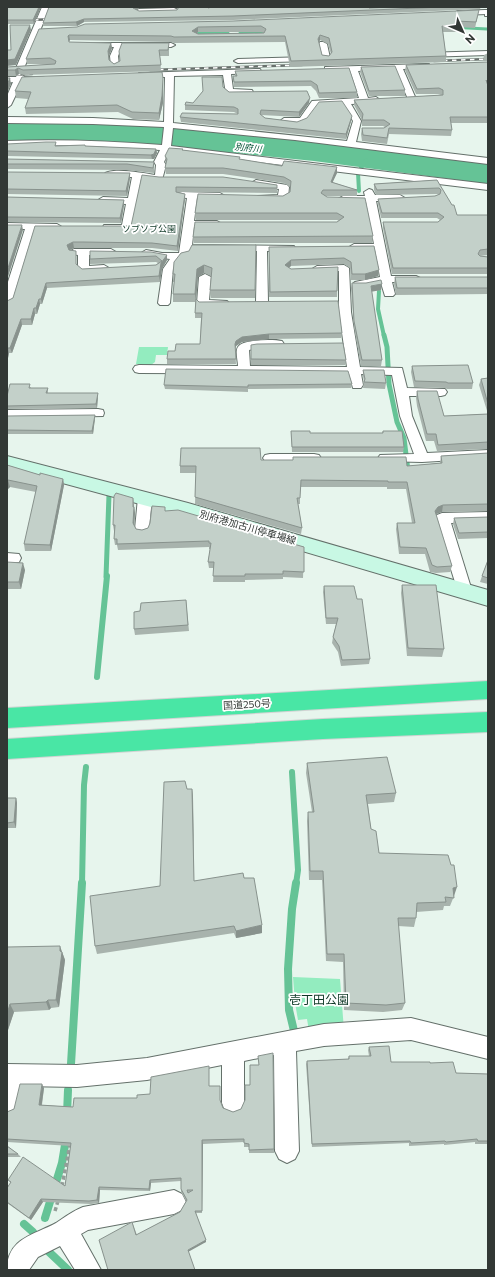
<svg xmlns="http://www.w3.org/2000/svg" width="495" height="1277" font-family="Commissioner,'Noto Sans JP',sans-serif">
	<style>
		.green { fill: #93ecbf }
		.water { fill: #65c396 }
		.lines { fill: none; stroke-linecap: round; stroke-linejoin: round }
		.stream-far4 { stroke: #65c396; stroke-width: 3 }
		.stream-far3 { stroke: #65c396; stroke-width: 4 }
		.stream-far2 { stroke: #65c396; stroke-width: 5 }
		.stream-far1 { stroke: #65c396; stroke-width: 6 }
		.stream { stroke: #65c396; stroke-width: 8 }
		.lane-casing { stroke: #64706a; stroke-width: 2 }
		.street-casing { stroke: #64706a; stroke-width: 2 }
		.secondary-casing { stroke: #64706a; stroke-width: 2 }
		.highway-casing { stroke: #d2d3d3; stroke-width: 2 }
		.path { stroke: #949e99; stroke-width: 3.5; stroke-dasharray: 4 2.5; stroke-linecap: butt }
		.lane { fill: #fff; fill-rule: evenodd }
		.street { fill: #fff; fill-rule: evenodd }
		.secondary { fill: #c8f8e4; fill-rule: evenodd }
		.highway { fill: #49e6a5; fill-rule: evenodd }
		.rail-casing { stroke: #68706c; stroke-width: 2.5 }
		.rail { stroke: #fff; stroke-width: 1.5; stroke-dasharray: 4.5; stroke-linecap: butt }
		.wall { fill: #a8b3ad; fill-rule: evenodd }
		.shaded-wall { fill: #88928d }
		.building { fill: #c3d0c9; stroke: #88928d; fill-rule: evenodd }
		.labels { text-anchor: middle; stroke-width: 3.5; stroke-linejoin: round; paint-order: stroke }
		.far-water-label { font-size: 9px; font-style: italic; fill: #005134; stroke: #fff }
		.far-park-label { font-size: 9px; fill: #0e3826; stroke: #fff }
		.street-label { font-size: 10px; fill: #323835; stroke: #fff }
		.near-park-label { font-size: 12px; fill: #0e3826; stroke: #fff }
	</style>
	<rect width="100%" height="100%" fill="#e7f5ed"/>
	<path class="green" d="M139,347H168L167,355H156L155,362L151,365L136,364Z
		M293,977L340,979L344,1030L309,1031L307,1019L298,1020L295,1003Z"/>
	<path class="water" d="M7,123H101L168,127L328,143L488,163V184L314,161L165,146L7,143Z"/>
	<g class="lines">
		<path class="stream-far4" d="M449,27L487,29
			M190,33H228
			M240,33H271"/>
		<path class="stream-far3" d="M359,191L358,173L366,160
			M379,291L378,309L384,336"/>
		<path class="stream-far2" d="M384,335L387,347L389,384L397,422L404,438L408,471
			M106,577L109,495"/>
		<path class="stream-far1" d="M97,677L107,576
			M292,772L298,870L296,884
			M82,884L84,785L86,767"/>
		<path class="stream" d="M295,1035L289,1010L288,969L292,909L296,883
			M71,1064L82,883
			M67,1114L68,1090
			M45,1218L62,1163L66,1139
			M24,1224L33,1232
			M48,1251L68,1270"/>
		<defs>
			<path id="lane" d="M485,14H488V16H485Z"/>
			<path id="street" d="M42,7H50L24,68L20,70H17L16,68Z
				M174,8L178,10L177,12L139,13L135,11L139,9Z
				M485,10H488V14L458,15L454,13L458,11Z
				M320,42H323L327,44L330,58L329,60H323L322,58L319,44Z
				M87,43H171L175,45L171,47H122L118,56L119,66L115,68L111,66L110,56L114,47H90L86,45Z
				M488,51V55L424,57L420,55L424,53Z
				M309,57H312V61L238,63L234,61L238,59Z
				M426,64H429V68L403,69L416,99L412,102L408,99L395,69L358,71L368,98L376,97L380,100L376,103L351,104L361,121L356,142L488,158V164L295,140L173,128L171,146L488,184V190L169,151L164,162L166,165L162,180L141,179L131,230H108L104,229L103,227L104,225H122L126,204L103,203L98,200L103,197L128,198L132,177H109L104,174C111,167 144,173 155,175L156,165L154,162L160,150L69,145L7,147V141C59,139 110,141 162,145L164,127L93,124L7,123V117L93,118L164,122L165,77H142L138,75L139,73L257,69H260L261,71L260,73L231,74L233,89L252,90L253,92L252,94L249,95L226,94L223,75L174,76L173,123L347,141L353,121L343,104L318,105C314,110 311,118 307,121C301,126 285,126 280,121L284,118H300L312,101L359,98L350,71H325V67Z
				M17,75H23L24,77H43L47,79L43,81L22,82L11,105L7,108V96L13,82L7,83V77H16Z
				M256,180L287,185L289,187L288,198L283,201L258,200L257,198L258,196L278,195L279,189L253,185L251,183Z
				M369,189L372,190L375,195H400L405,198L400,201H376L391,276H416L422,279L416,282H392L395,294L393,296H385L381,283L359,287L353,284L355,282L380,277L375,250H354L349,247L354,244H374L366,202H343L338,199L343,196H365L364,192Z
				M182,192L220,193L225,196L220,199L197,198L194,221H217L222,224L217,227H194L192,245L294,246L295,248L294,250L267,251L268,302L266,304H258L256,302L257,251H191L188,258L181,259L173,269L170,303L168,305H160L158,303L163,269L170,259L146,256L141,253L146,250L162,253H179L187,198L178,197L177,195L178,193Z
				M7,223L57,224L62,227L57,230H35L13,303L11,305L7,306V285L25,229H7Z
				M74,249H111L116,252L111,255H89V266L104,265L109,268C104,274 83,276 78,270V255L70,254L69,252Z
				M344,265L349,268L351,312L360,367L402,368L407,388L445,389L447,392L445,395L441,396H409L412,416L427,453L488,450V458L422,462L380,461L378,458L380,455L414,454L400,416L392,375L361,374L363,385L361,388H353L349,374L139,373L135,372L133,369L135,366L139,365L238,366C238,361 235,351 238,347C243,339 274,339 282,341L284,344L282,347C271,349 260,347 249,350L250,366L347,367L339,312V271L317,272L312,269L317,266Z
				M205,274L211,277L209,300L227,301L229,303L227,305H199L197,303L199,277Z
				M98,409L103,410L104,413L103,416L7,418V410Z
				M270,454H314L319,455L321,458L319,461L314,462L265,461L263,458L265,455Z
				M145,493L150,495L152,498L149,529L147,533L142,534L137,533L135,529L138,498L140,495Z
				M488,512V522L451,523L472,591L469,595L464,597L459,595L435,518L437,515L442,513Z
				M7,553L19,554L21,558L19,562L7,563Z
				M411,1018L488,1037V1059L411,1040L324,1046L296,1051L299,1151L295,1159L287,1163L279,1159L275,1151L274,1055L244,1061V1103L241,1111L233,1114L225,1111L222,1103V1065L147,1080L77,1087L21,1086L18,1104L15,1112L7,1115V1064L77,1065L147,1058L324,1024Z
				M174,1190L182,1194L186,1202L182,1210L174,1214L88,1230L81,1234L101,1270H75L60,1246L38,1257L29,1270H7C7,1238 34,1235 56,1223C65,1217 73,1211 83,1207Z"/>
			<path id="secondary" d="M7,456L188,503L488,590V606L184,516L7,468Z"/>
			<path id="highway" d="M488,681V699L7,728V708Z
				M488,712V732L323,739L7,759V739L323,719Z"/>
		</defs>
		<use href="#lane" class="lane-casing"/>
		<use href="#street" class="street-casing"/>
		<use href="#secondary" class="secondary-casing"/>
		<use href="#highway" class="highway-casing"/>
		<path class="path" d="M62,1186L70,1144
			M55,1211L58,1201"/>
		<use href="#lane" class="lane"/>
		<use href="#street" class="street"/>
		<use href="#secondary" class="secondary"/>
		<use href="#highway" class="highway"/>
		<defs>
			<path id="rail" d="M7,21L55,19
				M434,61L488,59
				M150,70L302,65
				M7,75L32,74"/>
		</defs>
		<use href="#rail" class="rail-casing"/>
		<use href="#rail" class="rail"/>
	</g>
	<path class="wall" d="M7,7H41L34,24H7Z
		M49,7H156L139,8L136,10L139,11L177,10L178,9L175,7H208V8H369L389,7H481L480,9L233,20L84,22L77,26H43V23Z
		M478,15L475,28L457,27V32H443L446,56V62L290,67L285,42L174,43L171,42L70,40L69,42L111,43L112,48L109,56V60L114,64L120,61L119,51L169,48V56H160L161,71L24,75L19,74L16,76H7V67L52,64H27L26,59L39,29L233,21ZM198,32H261L264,33L198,34L197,33ZM320,40L328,44L331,54L329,56L322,55L319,42Z
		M488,53V61H483L484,55Z
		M488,62V123H451L452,130L451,136L389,134L387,144L362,141L361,134L362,128H384L385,127L383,126H362V120L354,105V100L441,95L438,94H416L405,70L406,65Z
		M361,67L405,90V96H369L360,72Z
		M349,68L357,92V98H319L316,91L311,86L234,87L233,76H235V71Z
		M163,85V103L159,120L133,119L118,112L26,114L25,108L28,99L16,98L15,91Z
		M223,87L229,92L309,103L299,117L261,115L265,118L297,122L351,121L346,139L181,122L180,117L238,114L234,112L185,110V105L193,103L203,91Z
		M7,145L56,146H85L156,149L157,153L154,159H152L7,156Z
		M183,150L282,166L337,173L332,182L357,190V196H324L373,236L372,243H194L193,237L337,222L339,221L337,220H196L195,213L283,196L290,192V187L284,183L223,174H166L165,168L166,163L165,156Z
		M7,159L154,162V173L127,170L7,169Z
		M7,172L130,173V178L127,196L7,194Z
		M159,177L277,185V193L177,192L185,194V199L178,251L152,248H74L69,250L76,256V265L82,269L156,265L158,263L156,262L90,264V259L167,255V260L162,269L160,282L47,288L42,304H40L37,314H35L32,325H22L12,353H9L8,358H7V301L13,298L35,226H131Z
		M437,180L457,215H488V255L479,256H480L488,257V274H392L383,228V222H438L440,220L437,218H381L378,204V199L435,196L439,194H438L376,195L374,190V184Z
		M7,197L124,200V205L121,223L7,222Z
		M256,245L255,298H211L210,290L211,276L204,273L198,277L196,299L199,302L342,333L341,338L269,339L242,342L236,346L235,348L236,364H167V359L175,351L200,344L201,318H195V302H173V294L174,282H173V274Z
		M374,246L379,270L378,276L365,280H351L350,268L344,264L291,266L289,267L291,269L338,267L337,297H269V247Z
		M395,277H488V294L396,295L394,284Z
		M352,283L381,290L371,291L382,360L381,366H361L354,327L351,288Z
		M251,345L346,360L345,365H251Z
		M412,366L473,383L472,389H447L445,388L414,387L411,372Z
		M363,370L386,383L385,389L363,388L364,381L363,376Z
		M488,378V449L437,451L434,441H426L417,406L416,398L417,391L444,416L488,414L479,385L481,379Z
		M352,384L351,388L248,389V392L165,389L164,385Z
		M31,387V388H48V393L98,396L97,408L7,409V396Z
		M95,415V418L93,434H7V416Z
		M291,431L310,433H382L383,431L404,447L403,452H292Z
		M488,453V511L442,512L436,514L452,566L450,572L436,573L430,572L425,554H399L396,529L397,523H412L406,489H387V487H300V504H298L302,528L301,534L195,504L196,473H180V466L261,460L407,466L440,463L441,456Z
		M7,465L40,475L63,479L64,485L51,551H25L24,544L36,492L10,487L8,489L7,488Z
		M133,498L135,513L134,525L136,529L142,530L148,528L165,507V511L304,547L303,578L283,577V579L245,580V582H213L214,568H209L208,562L210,549H209V547L118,550L117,545H115L114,539L115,531H114L113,525Z
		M488,517V538L458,539L453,524L454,518Z
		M488,560V584L480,582L482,576Z
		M7,562L25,570L21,589H7Z
		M402,585L444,649L442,657L407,656L401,593Z
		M324,586L370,659L369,664L341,666L338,652L332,643L333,637L336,624H326L323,592Z
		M186,600L189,631L135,635L134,629L140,611Z
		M307,763L396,793L394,802L368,804L371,829L379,853L454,896L450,906H444L443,910L416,912V918L414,927L398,926L405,1003L402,1010L383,1012L344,1010L343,962L326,961L322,880H309L307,821L308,812H312L306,773Z
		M187,789H192L193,797L194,881L262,933L236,938L234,933L97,954L95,946L160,886Z
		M7,798H16L17,803L16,828H7Z
		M7,947L62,952L65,960L59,1007L51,1008L49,1010L14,1012L7,1033Z
		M369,1047L391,1062L430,1063L456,1073L488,1074V1144H475V1142L444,1145V1144L409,1146V1143L312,1147L306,1064L307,1061L348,1059L349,1056H369L368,1050Z
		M258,1056L274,1149V1153H249V1147H244V1142L203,1144L202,1213H196L206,1242L108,1270L132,1222L137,1235L180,1212L186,1201L181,1192V1181L151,1183L150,1191L100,1190L99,1203L91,1204L43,1202L31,1220L7,1203V1188L11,1183L8,1180L65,1186L71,1146L7,1142V1112L14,1109L44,1088L42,1105L73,1107L137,1098L150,1094L210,1086L220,1100L223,1108L233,1112L241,1109L245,1100L250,1085L259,1065Z
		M7,1146L18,1154L21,1157H7Z"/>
	<path class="shaded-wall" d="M39,7H41L34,24L33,20Z
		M135,7L139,8L134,12L133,8Z
		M84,19V22L77,26L76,22Z
		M30,25L31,30L16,65L7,66V60Z
		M198,27V32L193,37L192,31Z
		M69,35L70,40L68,42V36Z
		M320,35V40L318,44V39Z
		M111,43L112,48L109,56L108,51Z
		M18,68L19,74L16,76L15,70Z
		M10,78L11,84L7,93V85Z
		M163,78V103L159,120V113Z
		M310,98L309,103L299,117V112Z
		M352,116L351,121L346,139V134Z
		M156,149L157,153L154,159H152L151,155Z
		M337,167V173L330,188L331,182Z
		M130,173V178L127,196L126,191Z
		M185,194V199L178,251L177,246Z
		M124,200V205L121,223L120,218Z
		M22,225L23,230L7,280V271Z
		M73,242L74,248L68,251L67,245Z
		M167,255V260L162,269L160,282L159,276L161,263Z
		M291,260V266L285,271V265Z
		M204,265V273L198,277L196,302L195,294L197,269Z
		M379,270L378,276L365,280V274Z
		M46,283L47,288L42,304L41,299Z
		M382,284L381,290L370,292L371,286Z
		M39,299L40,304L37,314L36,308Z
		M34,308L35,314L32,325L31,319Z
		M21,319L22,325L12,353L10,348Z
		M269,334V339L242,342L236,346L235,349V344L236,341L242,337Z
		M8,348L9,353L8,358L7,350Z
		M98,393V396L97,408L96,404Z
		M95,415V418L93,434L92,431Z
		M63,479L64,485L51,551L50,545Z
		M8,480L10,487L8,489L7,485V482Z
		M133,498L134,513V507L135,513L134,529L133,523Z
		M443,505L442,512L436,514L434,517L435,511L438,507Z
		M23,563L25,570L21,589L19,582Z
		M192,789L193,797L194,889V881Z
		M16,798L17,803L16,828L14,822Z
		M457,887L454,896L450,897L453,888Z
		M262,925V933L236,938V931Z
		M60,946L65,960L59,1007L56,1000Z
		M48,1000L51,1008L49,1010L46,1002Z
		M10,1004L14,1012L7,1033V1014Z
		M42,1084L44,1088L41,1109L39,1105Z
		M202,1140L203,1144L202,1213Z
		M150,1180L151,1183L150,1191L149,1189Z
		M99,1187L100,1190L99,1203L97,1200Z
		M41,1199L43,1202L31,1220L29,1218Z
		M206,1240V1242L188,1252V1250Z"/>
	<path class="building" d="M7,7H39L33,20H7Z
		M49,7H135L133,8L139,11L177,10L179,7H208V8L212,7H369V8L389,7H442L233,16L84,19L76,22L43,23Z
		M479,10L476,22L456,21L457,26H442L446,56L291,61L285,36L174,37L171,36L69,35L68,36L69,42L111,43L108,51L109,60L114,64L120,61L119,51L122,43H169L168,50H159L161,65L23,70L18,68L15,70H7V67L55,64L56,61L50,58L26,59L39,29L77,27L85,24L233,21ZM261,26L266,29L264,33L198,34L192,31L198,27ZM320,35L329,38L332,52L329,56L322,55L318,39Z
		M10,25H30L15,59L7,60V50H11Z
		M488,62V82L486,80L488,86V117H450L452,130L389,128L387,138L363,135L362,128H384L390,124L384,120H362L363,114L354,100L443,95V90L439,88L417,89L406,65Z
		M395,66L405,90L369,91L361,67Z
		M349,68L357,92L319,93L317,85L311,81L234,82L233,76H237L235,71Z
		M162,72L163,78L162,96L159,113L132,112L117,105L25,108L31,92L15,91L22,77Z
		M202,77H222L223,87L229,92L307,91L310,98L299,112L261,110L260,114L265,118L297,122L307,118L319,102L342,101L352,116L346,134L180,117L182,113L238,114V109L234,107L185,105L186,102L193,103L203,91Z
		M7,78H10L7,85Z
		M46,142H56L55,146L85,145V146L156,149L154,154L151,155L7,151V144Z
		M169,148L183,149L182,150L240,157L239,159L282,166L284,161L337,167L331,182L357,190H323L321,193L327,197L365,198L373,236L193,237L195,222H337L344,217L337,213H195L198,194L283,196L290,192L291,181L284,177L223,168H165L167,159L165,156Z
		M7,159L154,162L153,168L127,164H7Z
		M7,172L130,173L126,191L7,189Z
		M142,175L159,177H223L277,185V188L176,187V192L185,194L177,246L152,243L83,242H73L67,245L69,250L76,251V264L82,269L156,265L162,261L156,256L90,259V251L151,252L167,255L161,263L159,276L46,283L41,299H39L36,308H34L31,319H21L10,348H8L7,350V301L13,298L35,226H131Z
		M437,180L452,205H454L457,215H488V249L480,250L478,254L480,256L488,257V268H393L383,222H438L444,217L438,213H382L378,199L435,196L440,194L441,190L439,188L377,190L374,184Z
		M7,197L124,200L120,218L7,217Z
		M7,225H22L7,271Z
		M192,245H256L255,290H210L212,268L204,265L197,269L195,294H173L175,274H173L174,262L181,253L189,251Z
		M374,246L379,270L365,274H352L351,262L344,258L291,260L285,265L291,269L338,267L337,291L270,292L269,247Z
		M395,277H488V288H397Z
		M381,280L382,284L371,286L382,360H362L354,321L352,283H366Z
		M196,299L199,302L338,301L342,333L269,334L242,337L236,341L235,344L236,359H167L168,351H175L176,344H200L202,313H195Z
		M343,343L346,360L251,359V345L257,344Z
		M468,365L473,383H448L446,382L415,381L412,366Z
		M166,369L348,371L352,384L248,385V387L164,385Z
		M363,370H384L386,383L364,382L365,379Z
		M488,378V404L481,379Z
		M10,384H30L29,388H48L46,393H98L96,404L7,406V396Z
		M417,391H437L444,416L488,414V442L438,445L436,434H427L418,399Z
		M95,415L92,431L7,430V416Z
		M291,431H310V433H383V431H402L404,447H292Z
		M181,448H260L261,460H293V457H406L407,466L442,463L441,456L488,453V504L443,505L438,507L435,511L452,566L437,567L432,565L426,548L400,547L397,523H415L407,482H388V481L301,480L300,498H297L302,528L195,497L196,466H180Z
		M7,465L40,475V473L63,479L50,545L24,544L37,486L8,480L7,482Z
		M116,493L133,498V507H134L133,523L136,529L142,530L148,528L150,523L152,506L165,507V511L178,510L304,547V572L283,571V574H245V576H213L214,562H208L211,543H209V541L117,544V539H114L115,525H113L114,496Z
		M488,517V532L459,533L454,518Z
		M488,560V578L482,576Z
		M7,562L23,563L19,582H7Z
		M402,585H436L444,649L408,648Z
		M324,586H354L357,599H362L370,659L342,660L339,646L333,637L338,618H326Z
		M186,600L188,625L134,629V612L140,611L141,603Z
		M387,757L396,793L366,795L371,829L376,831L379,853L448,855L451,865H454L457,887L453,888L454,898L445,897L446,902L417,903L416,918H398L405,1003L386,1005L346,1003L344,954H327L323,871H310L308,812H314L307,763Z
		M185,781L187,789H192L194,881L243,873L244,878H254L262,925L236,931L234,926L95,946L90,896L160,886L164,782Z
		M7,798H16L14,822L7,823Z
		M60,946V951L62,952L56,1000H48L46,1002L10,1004L7,1014V947Z
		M389,1046L391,1062H430V1063L453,1062L456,1073L488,1074V1141H478L477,1139L446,1142L445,1141L411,1143L410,1141L312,1144L307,1061L349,1059V1056H371L369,1047Z
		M273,1053L274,1149L249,1150V1144L244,1143V1139L202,1140V1211H195L206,1240L188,1250L195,1270H108L99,1240L132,1222L136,1235L180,1212L187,1200L181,1189V1178L150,1180L149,1189L99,1187L97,1200L89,1201L41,1199L29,1218L7,1202V1188L11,1182L8,1180L23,1157L65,1186L71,1143L7,1139V1112L14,1109L20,1084H42L39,1105L73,1107L74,1098H137V1095L150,1094L151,1077L209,1066V1086H220V1100L223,1108L233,1112L241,1109L245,1100V1085H250V1065H259L258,1056ZM187,1190H193L188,1193Z
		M7,1146L18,1154H7Z"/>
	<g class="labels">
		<g class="far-water-label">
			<text transform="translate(248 148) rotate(6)" y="3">別府川</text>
		</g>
		<g class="far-park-label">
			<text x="149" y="232">ソブソブ公園</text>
		</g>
		<g class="street-label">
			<text transform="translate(248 527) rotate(16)" y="4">別府港加古川停車場線</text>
			<text transform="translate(247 704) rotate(-3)" y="4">国道250号</text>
		</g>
		<g class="near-park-label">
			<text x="319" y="1004">壱丁田公園</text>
		</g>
	</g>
	<rect width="495" height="1277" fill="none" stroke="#323835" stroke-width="16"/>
	<g transform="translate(463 32) rotate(135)" stroke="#ffffff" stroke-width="3" paint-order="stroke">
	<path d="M0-3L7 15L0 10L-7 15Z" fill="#323835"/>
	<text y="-6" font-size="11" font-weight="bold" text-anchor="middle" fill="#323835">N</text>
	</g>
</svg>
